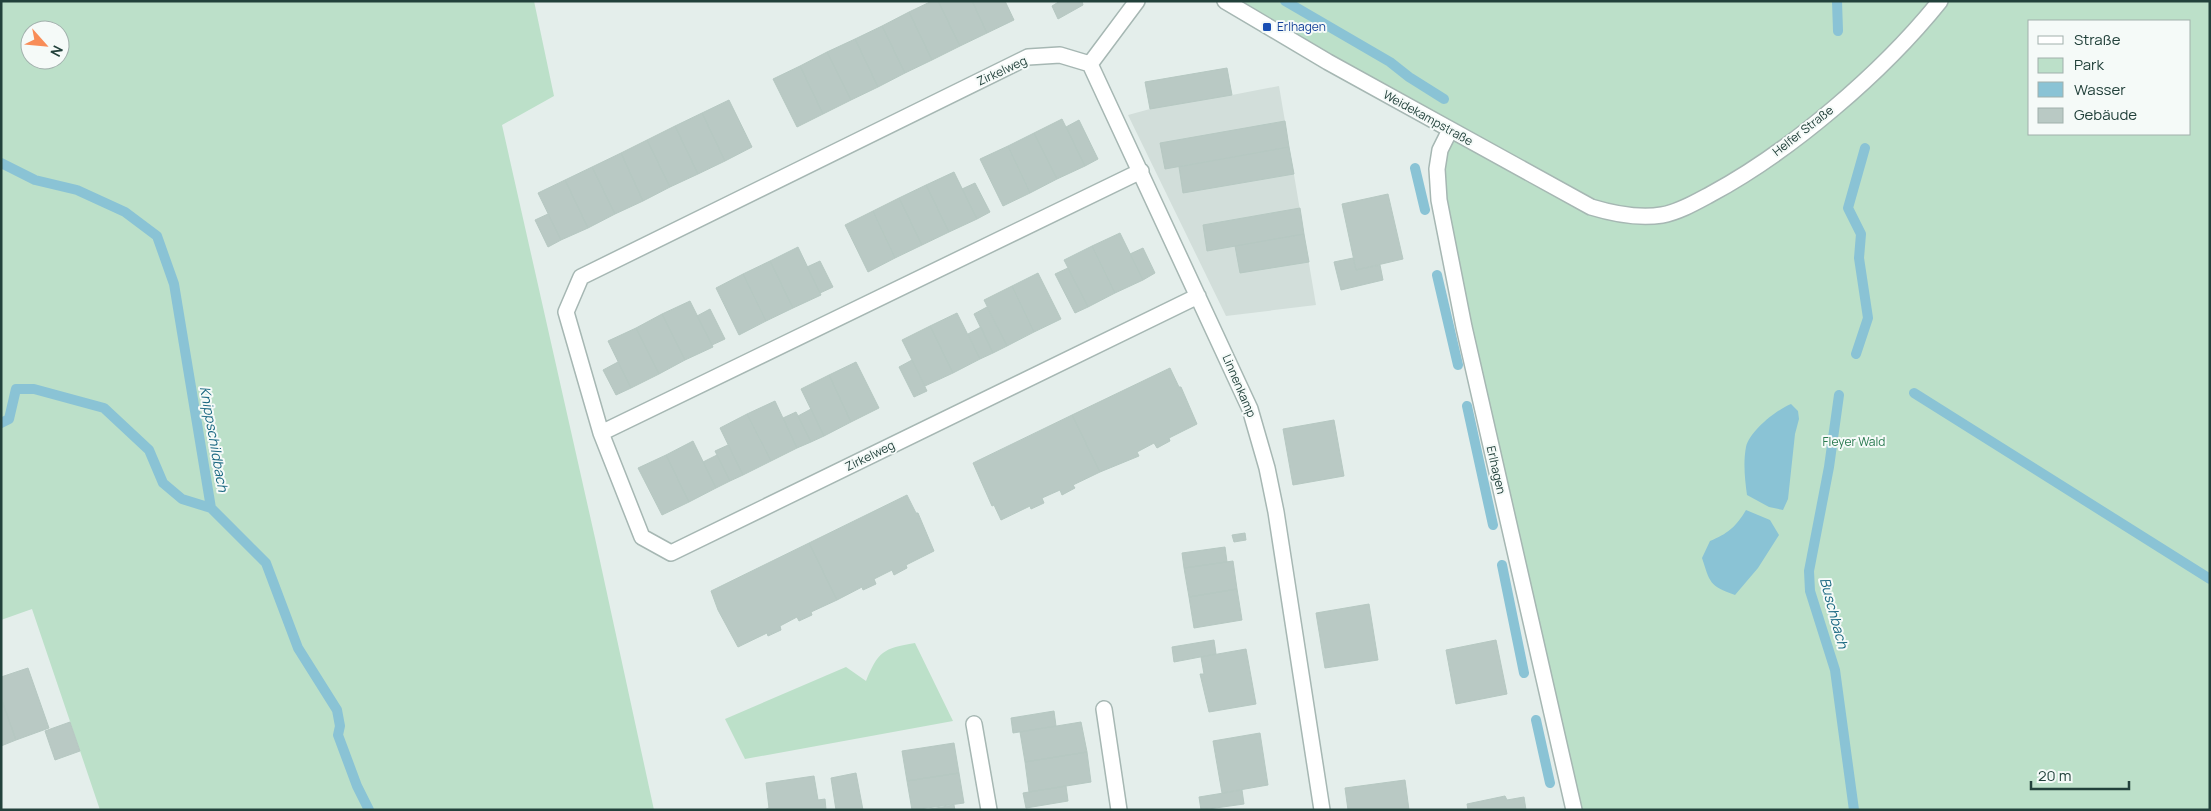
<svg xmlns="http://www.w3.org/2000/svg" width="2211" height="811" font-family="Manrope,sans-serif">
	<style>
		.built { fill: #d2deda }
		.green { fill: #bce0c9; fill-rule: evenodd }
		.water { fill: #8ac3d5 }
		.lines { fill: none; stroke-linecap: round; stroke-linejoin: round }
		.stream { stroke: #8ac3d5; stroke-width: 10 }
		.building { fill: #b9c9c4; stroke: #b6c8c2 }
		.minor-casing { stroke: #a6b7b3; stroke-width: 18 }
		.minor { stroke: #fff; stroke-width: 15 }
		.transit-dot { fill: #1a4fb4; stroke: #f5faf8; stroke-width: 2 }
		.labels { text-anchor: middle; stroke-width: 4; stroke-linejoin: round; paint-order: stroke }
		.transit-label { font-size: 12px; fill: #164399; stroke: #f5faf8; text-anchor: start }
		.street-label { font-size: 12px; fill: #22413b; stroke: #f5faf8 }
		.park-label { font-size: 12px; fill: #2a7a50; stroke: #f5faf8 }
		.water-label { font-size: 14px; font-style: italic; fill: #196781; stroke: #f5faf8 }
	</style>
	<rect width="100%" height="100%" fill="#e4eeeb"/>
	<path class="built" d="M1227,68L1232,95L1279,86L1316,305L1226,316L1128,115L1150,109L1145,82Z"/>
	<path class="green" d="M1,1H534L554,96L502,125L595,538L654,810H100L32,609L1,620ZM30,30H60V60H30Z
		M1225,1H2210V810H1574L1439,200L1450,130ZM2030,21H2190V134H2030Z
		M915,643L953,721L745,759L725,719L846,667L866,681C878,652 883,648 915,643Z"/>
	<path class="water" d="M1791,404L1798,411L1799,419L1795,434L1788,499L1783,510L1769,507L1747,495C1745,480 1743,463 1746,447C1750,431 1776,410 1791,404Z
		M1746,510L1770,520L1779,535L1758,568L1735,595C1709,586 1710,582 1702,558L1710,541C1727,534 1736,527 1746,510Z"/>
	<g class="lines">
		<path class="stream" d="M1285,1L1390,62L1409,77L1444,99
			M1837,1L1838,31
			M1,163L35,180L77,190L125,212L157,236L174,284L211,508L266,563L298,648L337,710L340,726L338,735L357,786L369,810
			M1415,168L1425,210
			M1437,275L1458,365
			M1856,354L1868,318L1859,258L1861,234L1848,208L1865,148
			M1914,393L2210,579
			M1839,395L1829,467L1809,571L1810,591L1835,670L1854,810
			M1467,406L1493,525
			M1,423L9,419L16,389H34L104,408L149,450L163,483L182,499L211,508
			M1502,565L1524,673
			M1536,720L1550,783"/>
	</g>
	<path class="building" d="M932,1H938L960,46L932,60L909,12Z
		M938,1H972L987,33L960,46Z
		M972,1H1005L1014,20L987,33Z
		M1060,1H1082L1083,5L1058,19L1052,6Z
		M909,12L932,60L905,73L882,26Z
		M882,26L905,73L878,87L855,39Z
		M855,39L878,87L851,100L827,52Z
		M827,52L851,100L823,114L800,66Z
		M800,66L823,114L797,127L773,79Z
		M1227,68L1232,95L1150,109L1145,82Z
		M729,100L752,147L725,161L702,113Z
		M702,113L725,161L698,174L675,126Z
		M1062,119L1085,166L1057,179L1034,133Z
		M1079,120L1098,159L1085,166L1066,127Z
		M1285,121L1289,147L1165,169L1160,143Z
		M675,126L698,174L670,187L647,140Z
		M1034,133L1057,179L1030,193L1008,146Z
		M647,140L670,187L643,201L621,153Z
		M1008,146L1030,193L1003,206L980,159Z
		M1289,147L1294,174L1183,193L1179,167Z
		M621,153L643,201L615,214L592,167Z
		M592,167L615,214L588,228L565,180Z
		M954,172L977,219L949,232L926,185Z
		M565,180L588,228L561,240L538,193Z
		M975,183L990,212L977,219L962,189Z
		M926,185L949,232L922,245L899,198Z
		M1388,194L1403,259L1356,270L1342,204Z
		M899,198L922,245L895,258L873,211Z
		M1300,208L1304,234L1207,251L1203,225Z
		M873,211L895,258L868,272L845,225Z
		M548,214L561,240L548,247L535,220Z
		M1120,233L1143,280L1115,293L1092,246Z
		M1304,234L1309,262L1240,273L1235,246Z
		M1092,246L1115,293L1088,307L1064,260Z
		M798,247L821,295L793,308L770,261Z
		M1143,248L1155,273L1143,280L1130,254Z
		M1353,258L1356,270L1380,265L1383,280L1341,290L1334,262Z
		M770,261L793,308L766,321L743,274Z
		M820,261L833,287L820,293L807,267Z
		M1068,268L1088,307L1075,313L1055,274Z
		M1038,273L1061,319L1034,332L1012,286Z
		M743,274L766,321L739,335L716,288Z
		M1012,286L1034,332L1007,346L984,300Z
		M690,301L713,347L685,360L662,314Z
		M987,307L1007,346L993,353L974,314Z
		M710,309L725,339L712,345L697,316Z
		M957,313L980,359L953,373L930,326Z
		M662,314L685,360L659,374L636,328Z
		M930,326L953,373L925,386L902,340Z
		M981,327L993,353L980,359L968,334Z
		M636,328L659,374L631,388L608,341Z
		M912,360L927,391L914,397L899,367Z
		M618,362L631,388L616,395L603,370Z
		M856,362L879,408L851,422L829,375Z
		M1170,368L1179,387H1181L1197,424L1169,438L1170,441L1157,448L1154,443L1137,452L1139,456L1100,472L1072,415Z
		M829,375L851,422L824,436L801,389Z
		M775,401L797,448L771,461L747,414Z
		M811,409L824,436L811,442L798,416Z
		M796,412L811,442L797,448L783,418Z
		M747,414L771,461L743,475L720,428Z
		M1072,415L1100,472L1073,485L1075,488L1062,495L1060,490L1042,498L1044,503L1031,509L1030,506L1001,520L994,505L992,506L973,463Z
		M1334,420L1344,476L1293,485L1283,429Z
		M693,441L716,488L689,502L666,455Z
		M728,445L743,475L730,481L715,451Z
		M666,455L689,502L662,515L638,468Z
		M717,455L730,481L716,488L703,462Z
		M907,495L916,513H918L934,551L906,565L907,568L894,575L892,570L874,579L876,584L863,590L862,587L837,600L809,543Z
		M1245,533L1246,540L1234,542L1232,535Z
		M809,543L837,600L811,612L812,615L799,621L797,617L780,626L781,630L768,636L767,633L738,647L718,610L711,591Z
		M1225,547L1227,562L1184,568L1182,553Z
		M1233,561L1237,589L1189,597L1184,568Z
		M1237,589L1242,620L1194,628L1189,597Z
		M1369,604L1378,660L1325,668L1316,613Z
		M1214,640L1216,654L1174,662L1172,647Z
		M1496,640L1507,694L1456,704L1446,650Z
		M1246,649L1256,704L1209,712L1200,674H1204L1201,657Z
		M28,668L49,728L16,740L1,698V677Z
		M1,698L16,740L1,746Z
		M1054,711L1056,726L1013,733L1011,718Z
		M70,722L80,751L55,760L45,731Z
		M1081,722L1087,752L1025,762L1020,732Z
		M1260,733L1268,785L1222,793L1213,741Z
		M954,743L959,773L907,781L902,751Z
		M1087,752L1091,782L1029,792L1025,762Z
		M856,773L863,810H836L831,778Z
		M959,773L964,803L912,810L907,781Z
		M814,776L818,800L825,799L826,810H764L769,808L766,783Z
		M1405,780L1409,810H1348L1345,788Z
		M1066,786L1068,801L1026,808L1023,793Z
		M1242,790L1244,804L1201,810L1199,797Z
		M1505,796L1507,800L1524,797L1526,810H1468L1467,804Z
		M954,805L955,810H924Z"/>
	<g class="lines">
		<defs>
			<path id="minor" d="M1137,1L1090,64L1250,409L1267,468L1276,512L1322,810
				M1225,1L1328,62L1591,207C1614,214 1638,219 1662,215C1679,212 1696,202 1711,194C1791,151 1883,72 1940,1
				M1090,64L1060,55L1028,57L581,277L566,312L601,433L642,537L671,553L1198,296
				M1450,130L1440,150L1437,169L1439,200L1464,327L1574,810
				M601,433L1141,171
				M1104,709L1119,810
				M974,724L989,810"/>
		</defs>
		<use href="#minor" class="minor-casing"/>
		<use href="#minor" class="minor"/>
	</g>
	<rect class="transit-dot" x="1262" y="22" width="10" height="10" rx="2.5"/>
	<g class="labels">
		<g class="transit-label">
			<text x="1277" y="31">Erlhagen</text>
		</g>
		<g class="street-label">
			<text transform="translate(1002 71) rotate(-25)" y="4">Zirkelweg</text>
			<text transform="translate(1428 118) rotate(29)" y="4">Weidekampstraße</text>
			<text transform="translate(1803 131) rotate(-38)" y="4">Helfer Straße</text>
			<text transform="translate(1239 386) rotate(67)" y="4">Linnenkamp</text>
			<text transform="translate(870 456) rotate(-26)" y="4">Zirkelweg</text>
			<text transform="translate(1496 470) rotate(77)" y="4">Erlhagen</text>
		</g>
		<g class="park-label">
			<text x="1854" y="446">Fleyer Wald</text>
		</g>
		<g class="water-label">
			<text transform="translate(214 439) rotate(80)" y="5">Knippschildbach</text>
			<text transform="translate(1834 613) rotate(75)" y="5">Buschbach</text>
		</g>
	</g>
	<rect width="2211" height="811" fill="none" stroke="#22413b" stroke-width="5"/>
	<rect x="2028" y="20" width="162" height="115" fill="#f5faf8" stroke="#a1b0ac"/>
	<rect x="2038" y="36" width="25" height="8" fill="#ffffff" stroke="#a1b0ac"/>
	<text x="2074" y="45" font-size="15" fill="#22413b">Straße</text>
	<rect x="2038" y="58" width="25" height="15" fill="#bce0c9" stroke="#a1b0ac"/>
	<text x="2074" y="70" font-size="15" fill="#22413b">Park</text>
	<rect x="2038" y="82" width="25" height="15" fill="#8ac3d5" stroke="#a1b0ac"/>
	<text x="2074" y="95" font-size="15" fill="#22413b">Wasser</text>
	<rect x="2038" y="108" width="25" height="15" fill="#b9c9c4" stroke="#a1b0ac"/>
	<text x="2074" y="120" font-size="15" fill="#22413b">Gebäude</text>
	<g transform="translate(45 45) rotate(117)"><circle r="24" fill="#f5faf8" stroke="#a1b0ac"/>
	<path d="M0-4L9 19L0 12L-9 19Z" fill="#f88d58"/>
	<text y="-8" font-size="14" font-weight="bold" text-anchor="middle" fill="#22413b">N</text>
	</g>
	<path d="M2031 781v8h98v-8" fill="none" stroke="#22413b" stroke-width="2.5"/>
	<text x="2038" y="781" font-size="15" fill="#22413b" stroke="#f5faf8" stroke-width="4" paint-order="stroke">20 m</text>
</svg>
